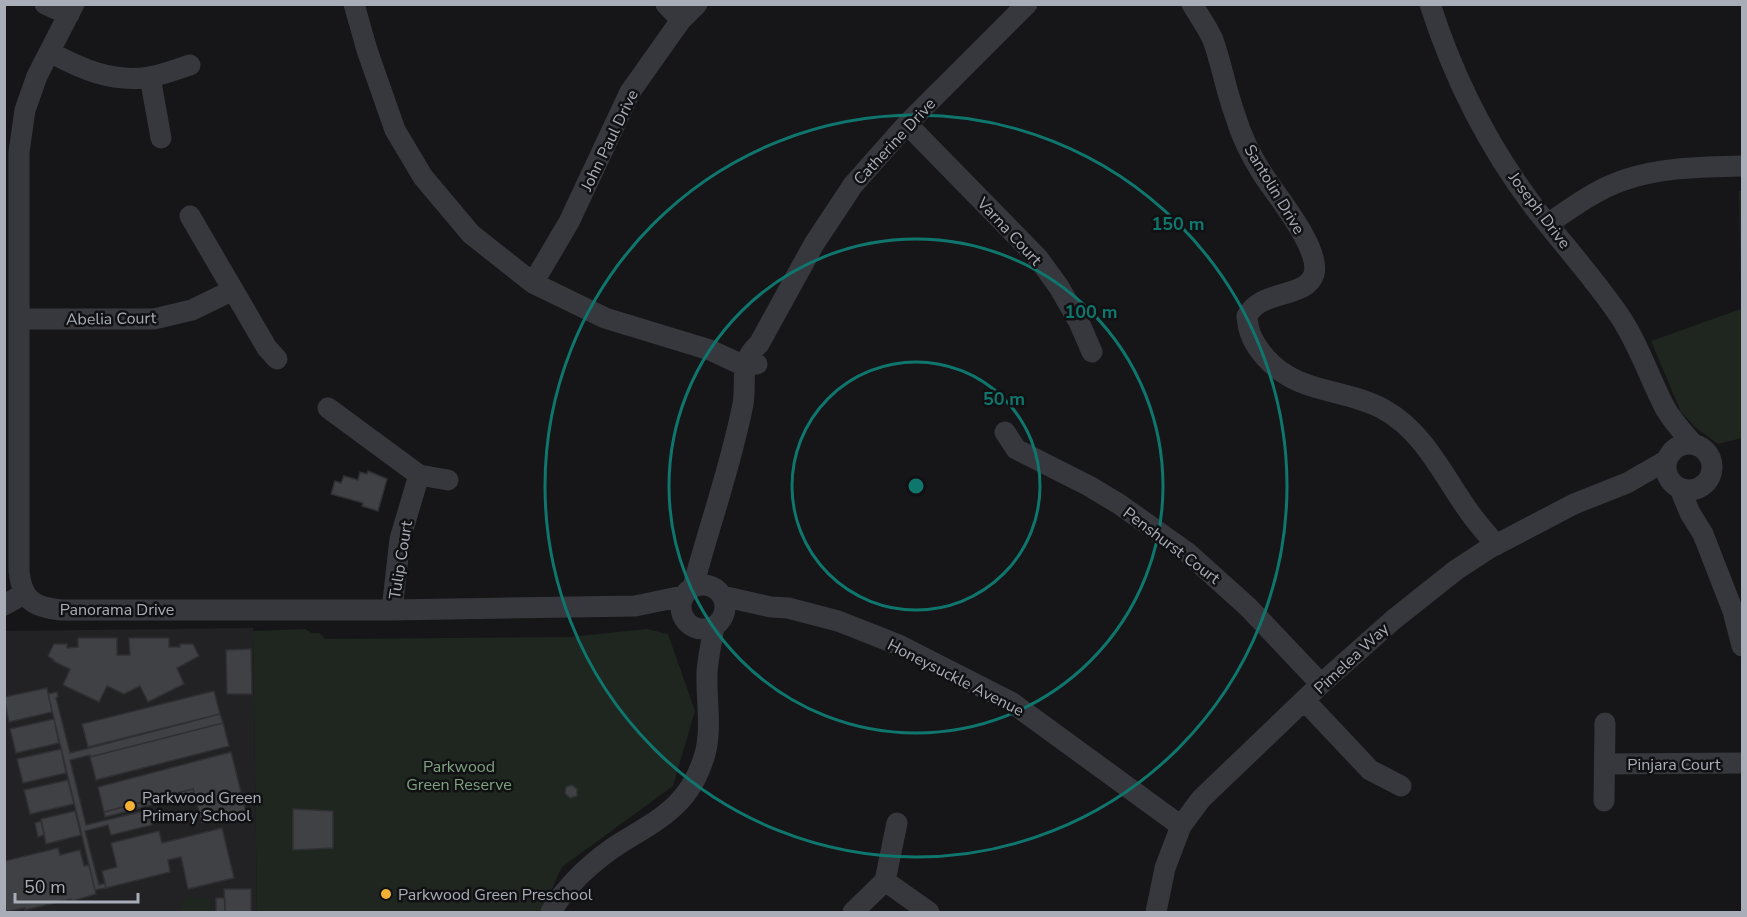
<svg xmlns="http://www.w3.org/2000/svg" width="1747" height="917" font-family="'Nunito Sans',sans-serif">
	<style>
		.built { fill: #222225 }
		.green { fill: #1e261f }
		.building { fill: #404145; stroke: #303034; stroke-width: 1.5 }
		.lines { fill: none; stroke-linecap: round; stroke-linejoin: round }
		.minor { stroke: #37383d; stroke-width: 21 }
		.ring { fill: none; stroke: #0f766e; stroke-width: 3 }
		.poi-dot { fill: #f2b134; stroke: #111113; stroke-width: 2 }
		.labels { text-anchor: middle; stroke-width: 5; stroke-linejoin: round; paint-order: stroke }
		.street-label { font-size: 16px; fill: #a8adb8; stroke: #111113 }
		.park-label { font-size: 16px; fill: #7fa381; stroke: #111113 }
		.poi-label { font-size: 16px; fill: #a8adb8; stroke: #111113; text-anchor: start }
		.centre { fill: #0f766e; stroke: #111113; stroke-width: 3 }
		.ring-label { font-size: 18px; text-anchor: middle; font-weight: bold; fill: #0f766e; stroke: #111113; stroke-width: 5; stroke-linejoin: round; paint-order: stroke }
	</style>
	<rect width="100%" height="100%" fill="#161618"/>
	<path class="built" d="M253,628L257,912H5L4,631Z"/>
	<path class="green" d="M1739,191H1742V438L1718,444L1695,427L1681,412L1651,341L1741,309Z
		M305,629L312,633H319L325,639L569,637L647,629L668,634L695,711L673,786L562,867L541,912H257L253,631Z
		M183,897L212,899L211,912H181Z"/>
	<path class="building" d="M368,471L387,479L378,511L362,506L363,503L331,494L335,481L341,483L344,476L358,480L360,472L367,474Z
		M78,638H117V655H130L129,638H169V647H180V644H193L199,656L177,668L184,684L148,702L140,686L124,694L107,686L99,702L63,685L70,669L53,661L54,660L48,656L54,644H67V648L78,647Z
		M251,649L252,694H227L226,650Z
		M47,688L52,712L9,722L4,697Z
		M214,691L220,714L88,747L82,724Z
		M57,692L58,697L56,698L70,753L220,714L223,723L90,757V755L70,760L86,825L148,810L152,825L111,835L108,825L85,831L99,885L105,883L106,888L95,890L48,694Z
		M54,719L59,743L16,753L10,729Z
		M223,723L229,746L96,780L90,757Z
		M61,749L66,773L23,783L17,759Z
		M231,752L246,812L202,823L193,789L104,812L98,787Z
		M68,780L74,804L30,814L24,790Z
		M572,785L577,789V796L570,798L565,793L566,787Z
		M193,789L194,794L105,817L104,812Z
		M293,809L333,811V848L293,850Z
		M75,811L81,835L46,844L41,819Z
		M41,821L44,835L38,837L35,823Z
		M222,828L234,878L188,889L181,857L168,860L170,872L106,888L102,871L117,867L111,843L159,831L162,843Z
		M58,848L60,855L80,850L84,866L89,865L96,894L72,901L71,899L25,910V908L4,912L5,861Z
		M224,889H251V912H225Z
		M216,898H225V912H216Z"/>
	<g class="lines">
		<path class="minor" d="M45,4L69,15
			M74,4L37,76L25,110L19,152V571C22,600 33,607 61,610H392L635,606L683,596
			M354,4L367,50L395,130L423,177L471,234L533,283L605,318L710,350L736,362L745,365L757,364
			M666,4L681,20
			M1192,4C1199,16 1208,28 1213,40C1222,65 1226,91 1235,115C1241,135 1251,156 1262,173C1275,194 1321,248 1314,274C1306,299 1261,289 1247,316C1248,333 1254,344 1265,357C1298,395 1342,387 1383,409C1425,432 1443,476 1470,513C1478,524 1487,534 1496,545
			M1430,4C1453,76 1488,146 1534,207C1562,243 1593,277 1619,315C1638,343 1648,374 1663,404C1670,419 1683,432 1693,444
			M50,52C81,69 113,83 149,77C163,75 177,69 190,65
			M150,77L161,138
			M907,124L1038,258L1059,287L1079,322L1092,352
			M190,216L267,348L277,359
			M1548,224C1571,208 1597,189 1624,180C1662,167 1703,167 1742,166
			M533,283L569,222L630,92L681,20L697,4
			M19,319H154L192,310L233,290
			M328,408L419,475L448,480
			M1005,432L1016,449L1089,486L1119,504L1188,553L1248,607L1321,684
			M1666 467a23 23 0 1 1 46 0a23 23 0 1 1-46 0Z
			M1680,489L1690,513L1703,534L1733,611L1742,646
			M681 607a22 22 0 1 1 44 0a22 22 0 1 1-44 0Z
			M693,587C709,526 731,466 743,404C747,380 738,362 759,344L814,244L853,185L907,124L1027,4
			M722,596L771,607L788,608L838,621L899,645L1011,702L1181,826
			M4,605L24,594
			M392,610L400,539L419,475
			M1305,701L1370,770L1401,786
			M1605,764L1742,763
			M1604,801L1605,723
			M885,881L929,912
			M551,912C567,884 595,859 622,842C662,818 691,803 705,754C712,728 706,699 707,672C708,657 712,641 714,626
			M853,912L885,881L897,823
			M1156,912L1165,868L1181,826L1201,799L1321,684L1393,620L1456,570L1488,549L1574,504L1627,483L1667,460"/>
	</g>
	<g class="ring">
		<circle cx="916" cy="486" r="124"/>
		<circle cx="916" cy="486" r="247"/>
		<circle cx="916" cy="486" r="371"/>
	</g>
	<g class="poi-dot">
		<circle cx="130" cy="806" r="6"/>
		<circle cx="386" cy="894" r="6"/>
	</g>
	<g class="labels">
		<g class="street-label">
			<text transform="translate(609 140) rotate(-64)" y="6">John Paul Drive</text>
			<text transform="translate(894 141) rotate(-47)" y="6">Catherine Drive</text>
			<text transform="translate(1275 189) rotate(59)" y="6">Santolin Drive</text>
			<text transform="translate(1540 210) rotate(53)" y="6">Joseph Drive</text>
			<text transform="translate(1010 231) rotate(47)" y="6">Varna Court</text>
			<text transform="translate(111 318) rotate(-1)" y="6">Abelia Court</text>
			<text transform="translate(1172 545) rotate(37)" y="6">Penshurst Court</text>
			<text transform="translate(400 560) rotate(-81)" y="6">Tulip Court</text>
			<text x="117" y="615">Panorama Drive</text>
			<text transform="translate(1351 658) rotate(-43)" y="6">Pimelea Way</text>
			<text transform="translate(956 677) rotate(27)" y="6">Honeysuckle Avenue</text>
			<text x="1674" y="770">Pinjara Court</text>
		</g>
		<g class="park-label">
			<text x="459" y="772">Parkwood<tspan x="459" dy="18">Green Reserve</tspan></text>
		</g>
		<g class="poi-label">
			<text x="142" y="803">Parkwood Green<tspan x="142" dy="18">Primary School</tspan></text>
			<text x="398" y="900">Parkwood Green Preschool</text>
		</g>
	</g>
	<circle cx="916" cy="486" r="9" class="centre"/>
	<g class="ring-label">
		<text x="1178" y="230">150 m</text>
		<text x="1091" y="318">100 m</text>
		<text x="1004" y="405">50 m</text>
	</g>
	<rect width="1747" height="917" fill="none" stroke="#a8adb8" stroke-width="12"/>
	<path d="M15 893v9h123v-9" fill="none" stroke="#a8adb8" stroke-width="3"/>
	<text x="24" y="893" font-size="18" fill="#a8adb8" stroke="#111113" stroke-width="4.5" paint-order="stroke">50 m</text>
</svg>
